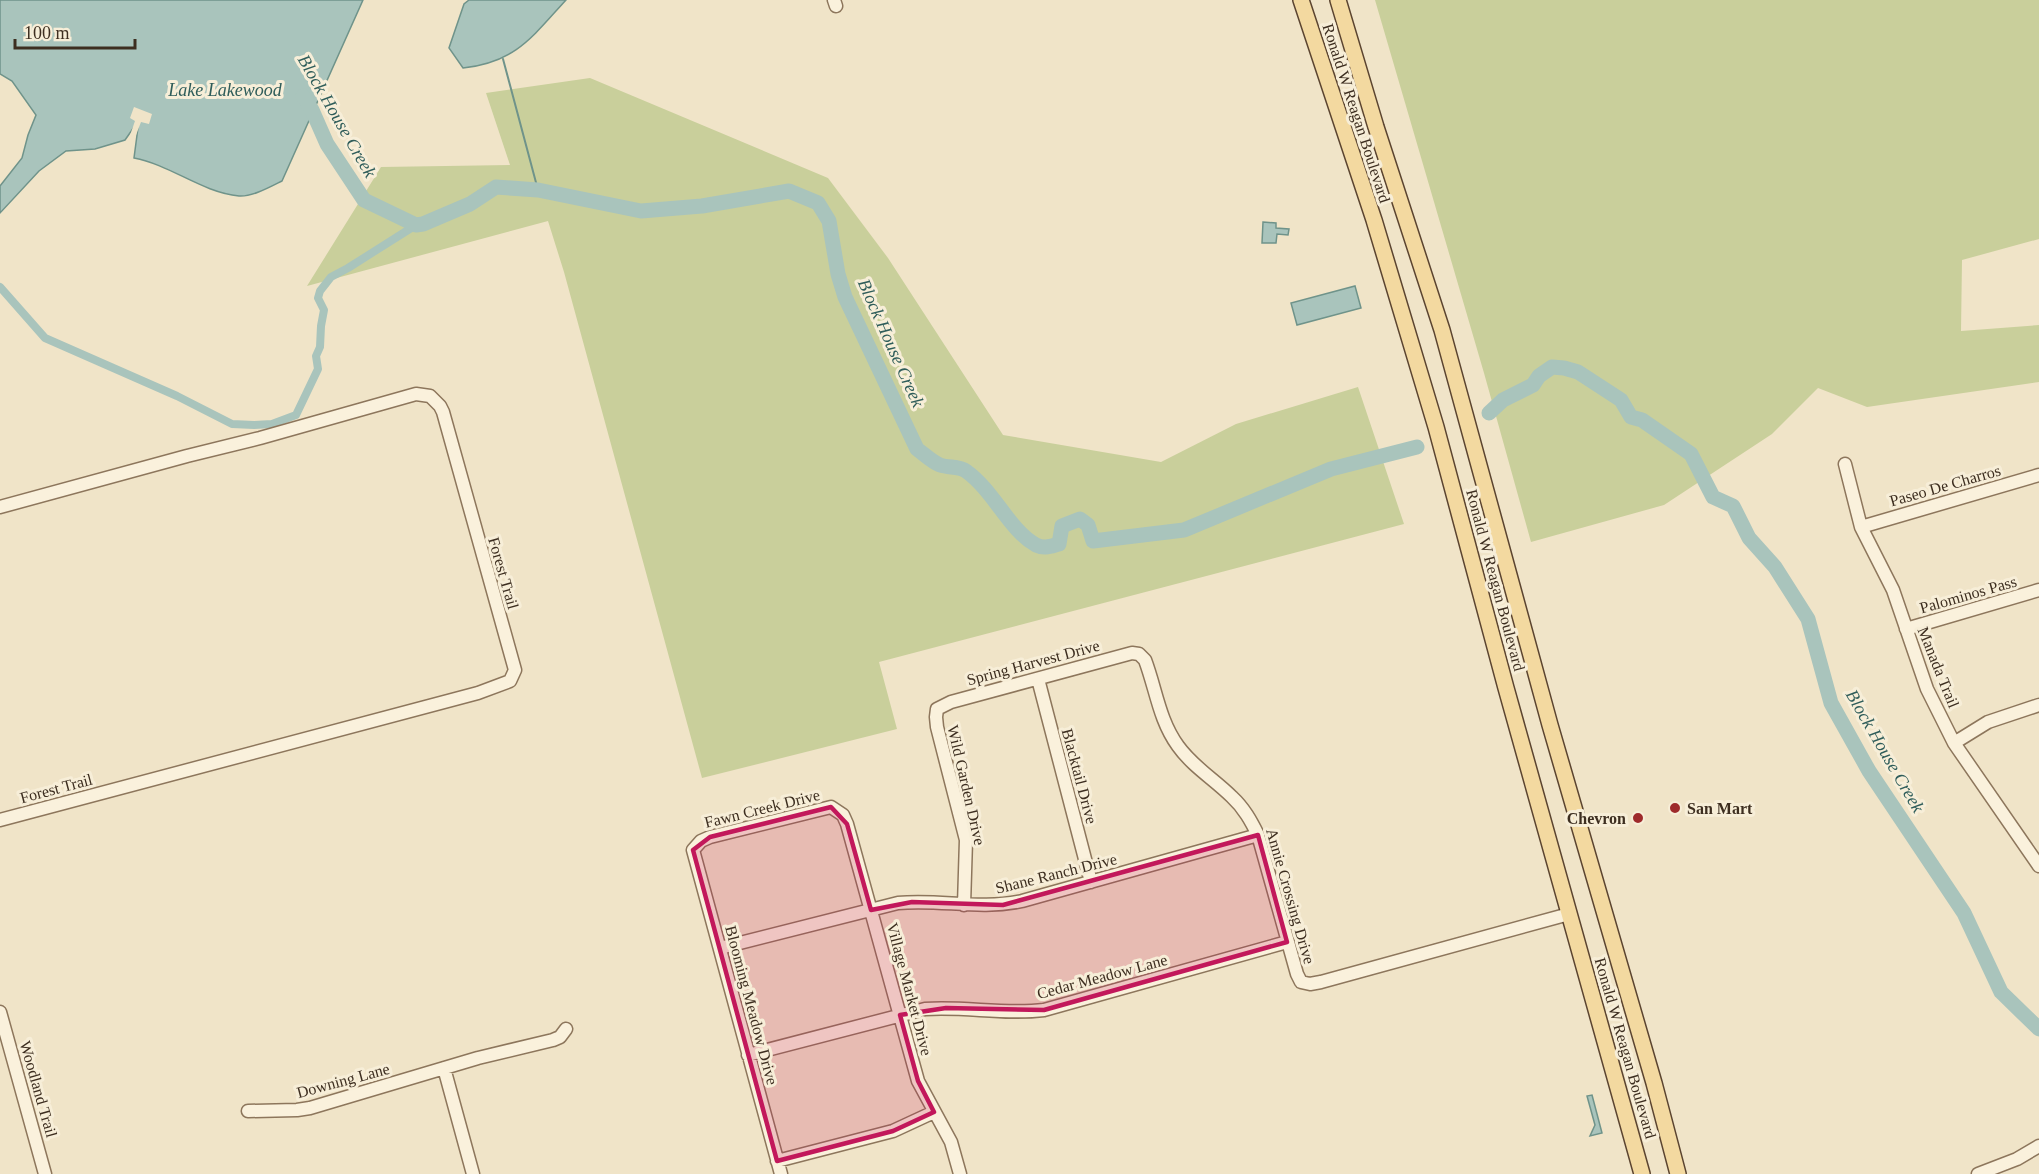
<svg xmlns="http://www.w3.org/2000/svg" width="2039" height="1174" font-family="'Times New Roman',serif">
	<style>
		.green { fill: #c9cf9b }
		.water { fill: #a9c4bc; stroke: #6f938a; stroke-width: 1.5 }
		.pier { fill: #f0e4c8 }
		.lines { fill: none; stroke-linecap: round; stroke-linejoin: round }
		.stream { stroke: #6f938a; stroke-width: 2 }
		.canal { stroke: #a9c4bc; stroke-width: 8 }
		.river { stroke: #a9c4bc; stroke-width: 15 }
		.minor-casing { stroke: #8d765c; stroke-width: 15 }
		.major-casing { stroke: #5b4430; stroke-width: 18 }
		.minor { stroke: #faf1dc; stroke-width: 12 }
		.major { stroke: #f3d9a0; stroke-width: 15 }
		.marked { fill: #c2185b; fill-opacity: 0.2; stroke: #c2185b; stroke-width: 4.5; stroke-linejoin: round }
		.poi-dot { fill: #9e2a2b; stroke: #f7eed8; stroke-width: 2 }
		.labels { text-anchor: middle; stroke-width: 6; stroke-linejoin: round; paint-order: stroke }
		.street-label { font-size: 16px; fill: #3d2e20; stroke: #f7eed8 }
		.poi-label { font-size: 16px; font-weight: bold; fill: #3d2e20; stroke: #f7eed8; text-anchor: start }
		.water-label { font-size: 18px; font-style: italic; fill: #2f5d5a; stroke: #f7eed8 }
	</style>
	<rect width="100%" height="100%" fill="#f0e4c8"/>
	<path class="green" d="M1375,0H2039V239L1962,260L1961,331L2039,325V382L1867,407L1818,388L1772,434L1664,505L1531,542L1484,373Z
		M590,78L828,178L888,258L1003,435L1161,462L1236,424L1358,387L1404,524L879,662L897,729L702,778L564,272L548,221L307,286L381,167L510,165L486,93Z"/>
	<path class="water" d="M0,0H363L282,181C270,187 252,197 239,196C201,192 171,165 134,158L139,120L125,140L95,149L66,151L39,171L0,213V186L22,158L28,135L36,115L12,81L0,74Z
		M469,0H566C532,37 516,62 463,68L449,48L464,4Z
		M1263,222L1276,223V228L1289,229L1288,235L1277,234L1276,243H1262Z
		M1355,286L1361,308L1297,325L1291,303Z
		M1592,1095L1602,1133L1590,1136L1595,1125L1587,1096Z"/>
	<path class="pier" d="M134,107L152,114L149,124L141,122L133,143L135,131L128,141L135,121L130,118Z"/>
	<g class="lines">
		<path class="stream" d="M503,59L538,190"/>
		<path class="canal" d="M0,287L45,338L177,396L232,424L254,425L272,424L296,415L318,369L316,356L320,347L321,326L324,310L318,298L320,291L331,277L348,268L416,225"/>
		<path class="river" d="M303,96L312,110L327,144L364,200L416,225L423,224L470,204L496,187L538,190L641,211L702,206L789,191L818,203L829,221L838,274L845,297L917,449C924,454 932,462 940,465C949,468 959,466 966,471C994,491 1009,530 1036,545C1044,549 1051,546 1059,544L1062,526L1080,519L1088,525L1093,541L1184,530L1331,469L1417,447
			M1489,413L1503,400L1533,385L1539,376L1552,367L1564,368L1578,372L1621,400L1631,417L1642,420L1691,454L1713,497L1733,506L1749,538L1775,567L1808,619L1831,703L1869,771L1964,913L2001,992L2039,1029"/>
		<defs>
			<path id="minor" d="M834,0L836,6
				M1845,464L1861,527L1893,590L1927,689L1954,743L2039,866
				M0,507L187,456L260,438L416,394L430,396L440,406L443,412L515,670L510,681L478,693L0,820
				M1861,527L2039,475
				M1906,629L2039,590
				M1038,679L1091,882
				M1954,743L1988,722L2039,705
				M964,905L966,840L937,727L936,717L937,709L951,702L1132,653L1139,654L1145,660C1156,689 1159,720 1178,746C1193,767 1214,779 1232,797C1244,808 1251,821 1258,835L1297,974L1301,982L1310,984L1321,982L1569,914
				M720,948L898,903C941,899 979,910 1022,901L1258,835
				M0,1012L45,1174
				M748,1055L925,1009C965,1006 1004,1015 1044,1010L1287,942
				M444,1068L473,1174
				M248,1111L297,1110L310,1108L478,1058L553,1040L560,1037L566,1029
				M777,1161L893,1131L934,1112
				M781,1174L693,850L701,841L710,837L831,807L843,815L847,824L918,1081L951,1142L960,1174
				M1978,1174L2017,1159L2039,1146"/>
			<path id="major" d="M1301,0L1374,220L1436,427L1506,688L1642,1174
				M1338,0L1376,127L1442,330L1550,725L1654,1083L1678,1174"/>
		</defs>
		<use href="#minor" class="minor-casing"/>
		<use href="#major" class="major-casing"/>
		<use href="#minor" class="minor"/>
		<use href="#major" class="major"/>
	</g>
	<path class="marked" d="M831,807L847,824L871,910L912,902L1003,905L1258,835L1287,942L1044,1010L946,1008L900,1015L918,1081L934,1112L893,1131L777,1161L693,850L710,837Z"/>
	<g class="poi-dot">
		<circle cx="1675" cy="808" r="6"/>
		<circle cx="1638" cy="818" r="6"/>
	</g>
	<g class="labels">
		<g class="street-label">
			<text transform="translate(1357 113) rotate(72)" y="6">Ronald W Reagan Boulevard</text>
			<text transform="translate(1945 485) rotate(-16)" y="6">Paseo De Charros</text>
			<text transform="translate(504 573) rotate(74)" y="6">Forest Trail</text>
			<text transform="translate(1496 580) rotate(75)" y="6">Ronald W Reagan Boulevard</text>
			<text transform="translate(1968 594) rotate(-16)" y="6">Palominos Pass</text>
			<text transform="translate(1033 662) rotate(-15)" y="6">Spring Harvest Drive</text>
			<text transform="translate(1939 667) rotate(68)" y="6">Manada Trail</text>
			<text transform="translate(1080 776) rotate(75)" y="6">Blacktail Drive</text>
			<text transform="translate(967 785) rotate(77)" y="6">Wild Garden Drive</text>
			<text transform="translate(56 788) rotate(-15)" y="6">Forest Trail</text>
			<text transform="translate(762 808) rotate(-14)" y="6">Fawn Creek Drive</text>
			<text transform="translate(1056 873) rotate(-14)" y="6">Shane Ranch Drive</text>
			<text transform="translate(1291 896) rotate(74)" y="6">Annie Crossing Drive</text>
			<text transform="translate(1102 976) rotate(-15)" y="6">Cedar Meadow Lane</text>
			<text transform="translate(910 989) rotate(75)" y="6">Village Market Drive</text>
			<text transform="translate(752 1005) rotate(75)" y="6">Blooming Meadow Drive</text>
			<text transform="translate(1626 1048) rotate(74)" y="6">Ronald W Reagan Boulevard</text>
			<text transform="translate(343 1080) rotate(-15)" y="6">Downing Lane</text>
			<text transform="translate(39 1089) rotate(74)" y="6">Woodland Trail</text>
		</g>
		<g class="poi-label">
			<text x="1687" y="814">San Mart</text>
			<text x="1626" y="824" text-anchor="end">Chevron</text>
		</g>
		<g class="water-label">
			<text x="225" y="96">Lake Lakewood</text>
			<text transform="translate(337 116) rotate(60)" y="6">Block House Creek</text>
			<text transform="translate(891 343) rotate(66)" y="6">Block House Creek</text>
			<text transform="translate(1885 751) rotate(60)" y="6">Block House Creek</text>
		</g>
	</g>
	<path d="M15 39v9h120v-9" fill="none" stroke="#3d2e20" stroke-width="3"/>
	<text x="24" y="39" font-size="18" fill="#3d2e20" stroke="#f7eed8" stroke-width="4.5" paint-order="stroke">100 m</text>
</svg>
